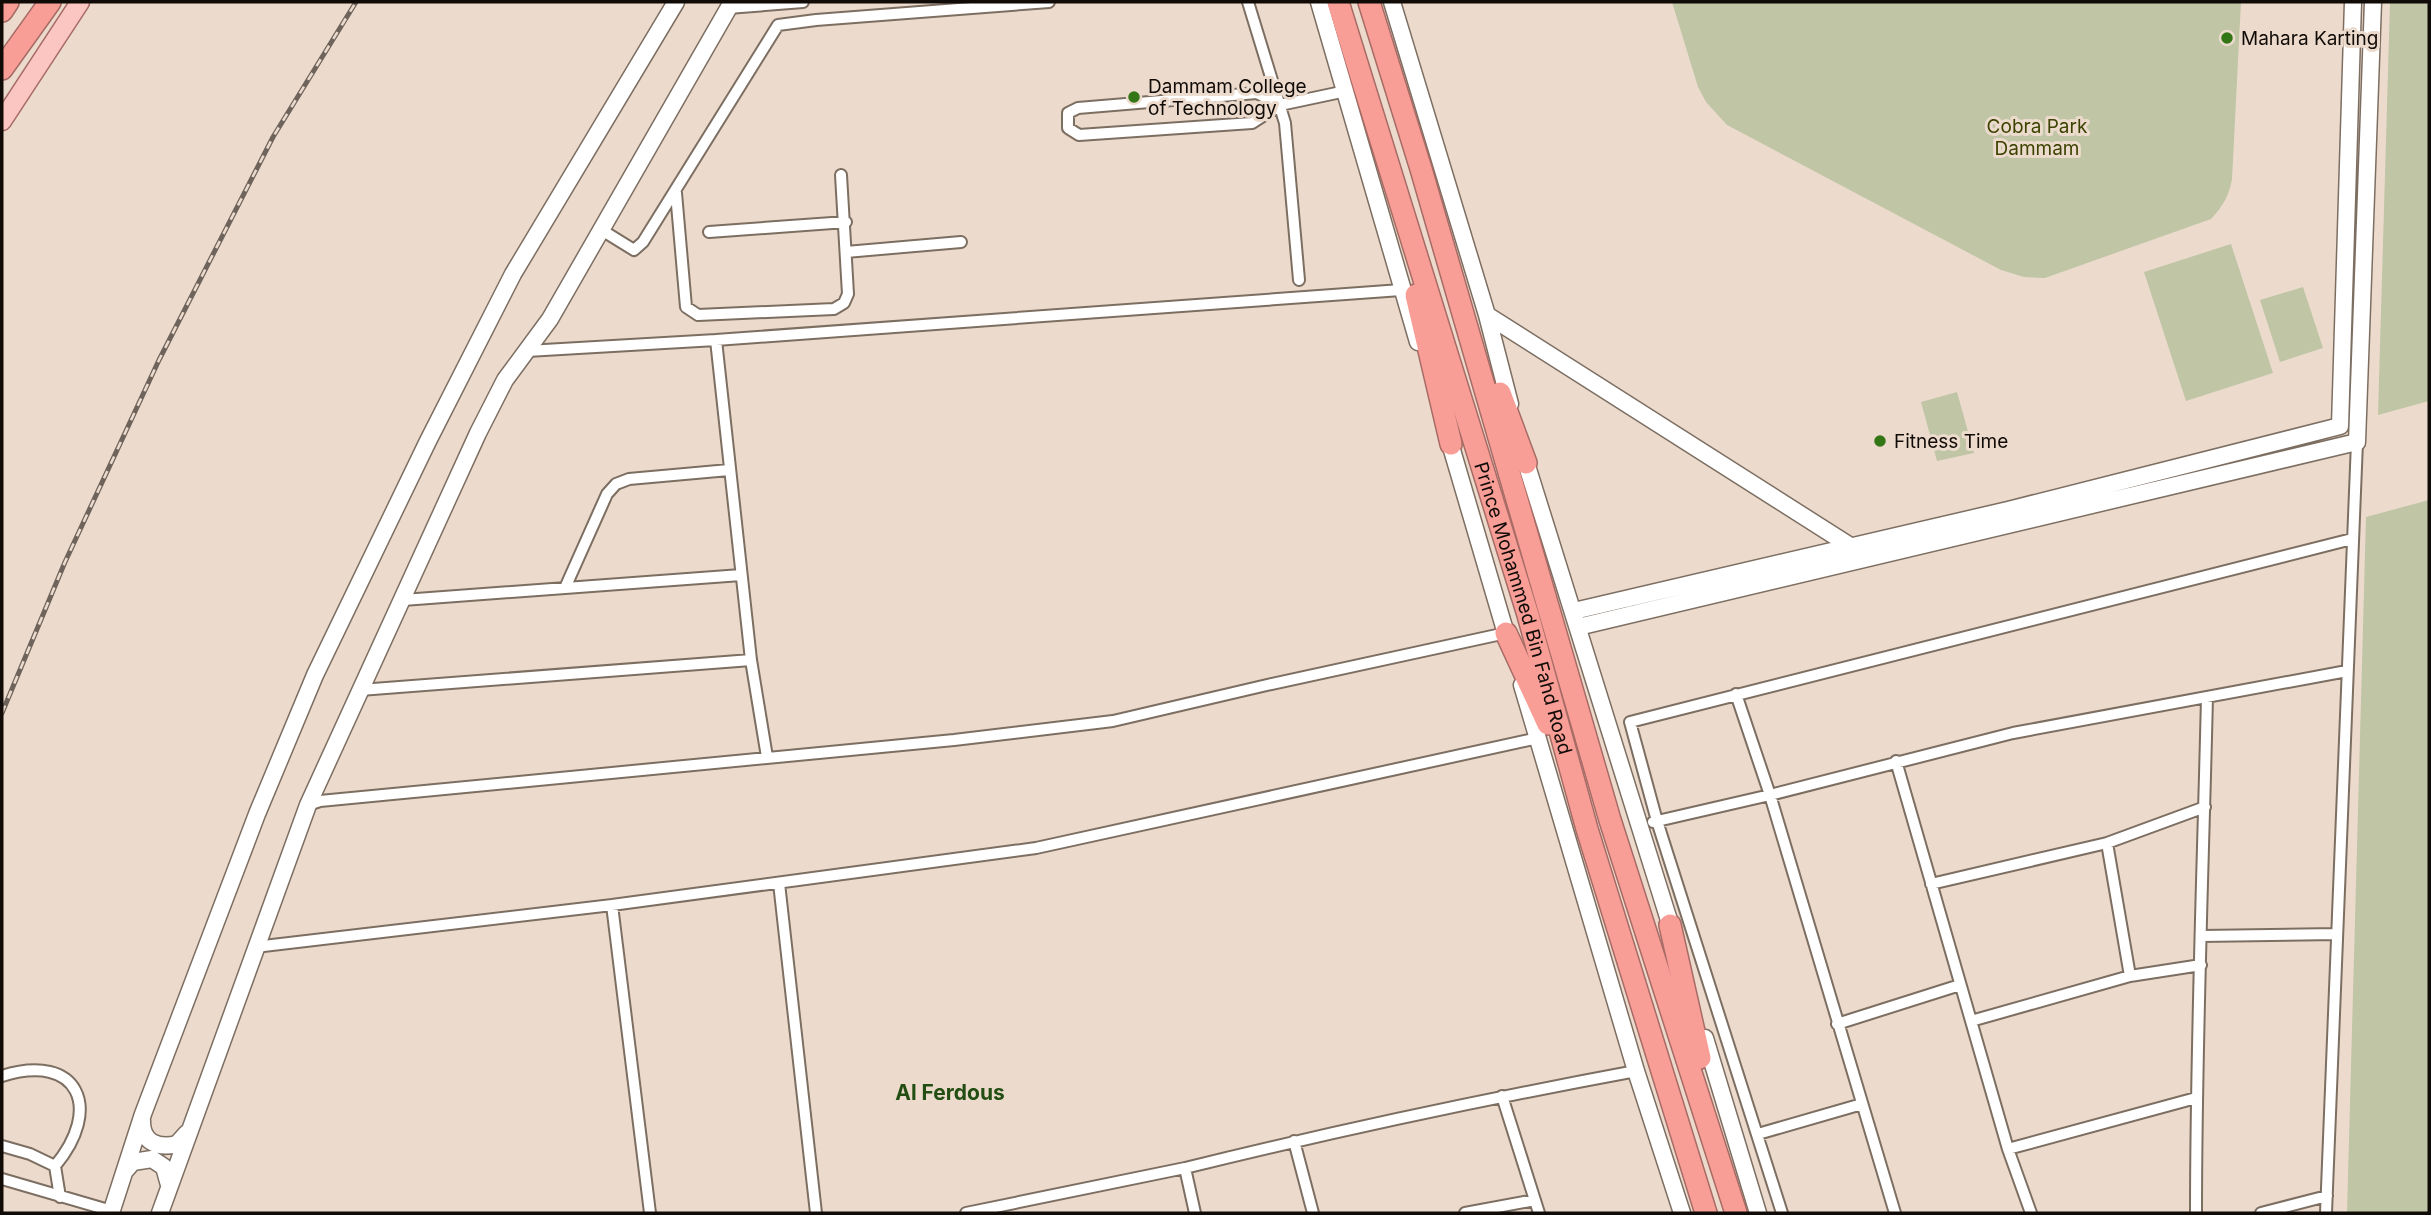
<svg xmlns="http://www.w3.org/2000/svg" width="2431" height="1215" font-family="Inter,sans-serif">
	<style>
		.green { fill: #bfc5a5 }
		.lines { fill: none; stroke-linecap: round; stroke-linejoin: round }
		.street-casing { stroke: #7d6e62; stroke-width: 14 }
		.secondary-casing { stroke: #7d6e62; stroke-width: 19 }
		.primary-casing { stroke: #a76b65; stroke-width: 21 }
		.highway-casing { stroke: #a76b65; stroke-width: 24 }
		.street { stroke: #fff; stroke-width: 10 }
		.secondary { stroke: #fff; stroke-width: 16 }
		.primary { stroke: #fbc5c1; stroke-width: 18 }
		.highway { stroke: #f89e97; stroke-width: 21 }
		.rail-casing { stroke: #6f645c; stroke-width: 5 }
		.rail { stroke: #ecdbcd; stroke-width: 2.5; stroke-dasharray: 8; stroke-linecap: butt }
		.poi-dot { fill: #327616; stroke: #ecdbcd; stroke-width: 2.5 }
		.labels { text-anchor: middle; stroke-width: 6; stroke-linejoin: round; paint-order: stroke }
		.poi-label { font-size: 19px; fill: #110b07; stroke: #ecdbcd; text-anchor: start }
		.park-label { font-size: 19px; fill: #3c4302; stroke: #ecdbcd }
		.street-label { font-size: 19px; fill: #110b07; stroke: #ecdbcd }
		.neighbourhood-label { font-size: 21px; font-weight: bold; fill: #234e13; stroke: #ecdbcd }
	</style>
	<rect width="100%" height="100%" fill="#ecdbcd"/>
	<path class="green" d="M1672,2H2241L2232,179C2229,196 2223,206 2211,219L2045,278L2024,277L2001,270L1727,125L1706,102L1698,87Z
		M2390,2H2429V401L2378,415Z
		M2231,244L2273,373L2186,401L2144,272Z
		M2303,287L2323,348L2280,362L2260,300Z
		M1957,392L1974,453L1937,461L1921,402Z
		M2429,500V1213H2347L2366,517Z"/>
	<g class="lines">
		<defs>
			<path id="street" d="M1248,2L1285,123L1299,280
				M728,8L803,2
				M1280,105L1252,123L1079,135L1068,128V113L1078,108L1257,93L1280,105L1346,91
				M676,193L686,307L698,315L834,309L844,303L848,294L841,175
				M600,229L634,250L643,242L778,25L816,20L1049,2
				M709,232L846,222
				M846,252L961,242
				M716,340L751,660L767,757
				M527,351L716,340L1401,290
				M565,588L607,494L616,484L629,479L729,470
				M403,600L741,575
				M360,690L751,660
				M1736,694L1770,795L1895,1213
				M1896,761L2008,1149L2031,1213
				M308,805L320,801L954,740L1113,721L1267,685L1506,633
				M1653,822L1770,795L2013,733L2347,671
				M2107,843L2130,976
				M779,883L816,1213
				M1931,884L2107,843L2205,807
				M612,905L650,1213
				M2201,936L2337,934
				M255,947L612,905L1036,848L1538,738
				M1971,1021L2130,976L2201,965
				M1837,1024L1960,985
				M2,1076C79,1052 103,1109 55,1166L30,1154L2,1146
				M1502,1096L1539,1213
				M1758,1134L1862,1104
				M1294,1141L1313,1213
				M2008,1149L2196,1098
				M55,1166L60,1197
				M2,1179L112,1211
				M966,1213L1185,1168
				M1195,1213L1185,1168C1335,1131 1485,1099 1636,1071
				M1465,1213L1535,1200
				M1782,1213L1657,821L1630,722L2352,539
				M2196,1213C2196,1041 2203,869 2207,697
				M2261,1213L2327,1196
				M2326,1213L2357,442"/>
			<path id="secondary" d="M1319,2L1418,342
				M1392,2L1487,315L1510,404
				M1487,315L1855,549
				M1447,433L1509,644
				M1523,453L1673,933
				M1574,611L2008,510L2340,426L2353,2
				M1578,627L2357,442L2373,2
				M1522,685L1636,1071L1682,1213
				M1705,1038L1758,1213
				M142,1120C141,1142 158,1149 177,1144L187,1133
				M125,1171L133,1162L152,1159L164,1167L169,1185
				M111,1213L143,1114L257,814L315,675L428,441L513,274L676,2
				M160,1213L308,805L478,433L505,380L550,319L732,2"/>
			<path id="primary" d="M2,121L80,2"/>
			<g id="highway">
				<path id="s1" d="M1338,2L1528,615L1587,829L1706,1213"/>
				<path d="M1369,2L1421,169L1610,820L1736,1213"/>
				<path d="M2,11L8,2"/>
				<path d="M2,69L50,2"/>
				<path d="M1416,295L1451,444"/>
				<path d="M1500,393L1526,463"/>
				<path d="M1506,633L1548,724"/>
				<path d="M1670,925L1700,1058"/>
			</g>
		</defs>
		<use href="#street" class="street-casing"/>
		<use href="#secondary" class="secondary-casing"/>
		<use href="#primary" class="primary-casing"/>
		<use href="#highway" class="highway-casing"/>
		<use href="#street" class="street"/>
		<use href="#secondary" class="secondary"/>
		<use href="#primary" class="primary"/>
		<use href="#highway" class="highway"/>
		<defs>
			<path id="rail" d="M2,713L65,562L159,360L273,137L356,2"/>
		</defs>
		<use href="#rail" class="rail-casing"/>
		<use href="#rail" class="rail"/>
	</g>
	<g class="poi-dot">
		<circle cx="2227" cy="38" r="7"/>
		<circle cx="1134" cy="97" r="7"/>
		<circle cx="1880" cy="441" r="7"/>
	</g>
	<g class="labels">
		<g class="poi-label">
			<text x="2241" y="45">Mahara Karting</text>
			<text x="1148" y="93">Dammam College<tspan x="1148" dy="22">of Technology</tspan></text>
			<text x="1894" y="448">Fitness Time</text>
		</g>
		<g class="park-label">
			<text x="2037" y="133">Cobra Park<tspan x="2037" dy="22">Dammam</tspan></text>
		</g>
		<g class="street-label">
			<text dy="7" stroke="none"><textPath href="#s1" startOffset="634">Prince Mohammed Bin Fahd Road</textPath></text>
		</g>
		<g class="neighbourhood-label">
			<text x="950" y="1100">Al Ferdous</text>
		</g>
	</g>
	<rect width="2431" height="1215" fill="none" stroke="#110b07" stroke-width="7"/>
</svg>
